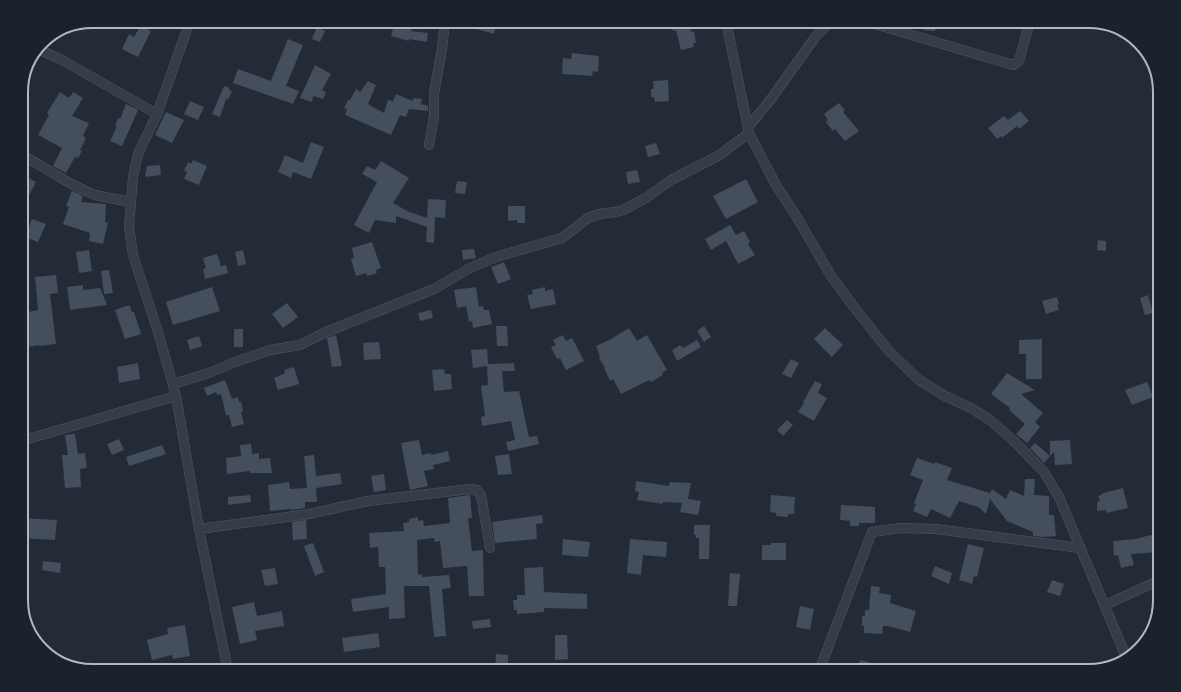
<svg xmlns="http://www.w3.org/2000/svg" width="1181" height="692" font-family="Manrope,sans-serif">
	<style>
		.building { fill: #444e5c }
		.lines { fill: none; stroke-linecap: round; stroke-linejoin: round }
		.minor-casing { stroke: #515863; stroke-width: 10 }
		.minor { stroke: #363d48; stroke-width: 9 }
		.rim { fill: none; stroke: #b1b8c4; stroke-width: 2 }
	</style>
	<rect width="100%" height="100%" fill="#232b37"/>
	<path class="building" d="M395,21H414L411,31L428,33L427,42L409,39V41L391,36Z
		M479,21H497L494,34L477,29Z
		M670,21H697V23L689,25L691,32L694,31L696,43H693L694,47L681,50L676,30L673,31Z
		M925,21H936L935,31L924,30Z
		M141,25L151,31L138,57L122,49L129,34L134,37Z
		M317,27L325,31L320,42L312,39Z
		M1121,29L1125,31L1137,43L1118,37Z
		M288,39L303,45L286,86L299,91L293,104L233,83L238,69L271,81Z
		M572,53L599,56L598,72L593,71L592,76L562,74L563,58L571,59Z
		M315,65L331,74L322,90L326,92L323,99L313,96L312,102L300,98Z
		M668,80L669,101L655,102L654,97H651V89H654L653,81Z
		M368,81L376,85L368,104L384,113L388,100L393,101L396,94L413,101V98L422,99L421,104L428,106V111L409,109L406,117L400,115L391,135L345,115L347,109L344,108L348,100H350L356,89L360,92Z
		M224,86L230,88L229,90L232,91L228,100L226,99L220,117L212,114Z
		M60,92L69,98L73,92L83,98L72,116L89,123L83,136L86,138L80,150L82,151L78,158L75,157L66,173L53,166L62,148L38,135L49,115L47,113Z
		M190,101L204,107L198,120L184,114Z
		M839,103L845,110L843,112L859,131L845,141L835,129L833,131L826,122L828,120L824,114Z
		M126,104L138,110L122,146L110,141L117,126H115L118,118L120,119Z
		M1020,111L1029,121L1019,129L1017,126L1002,138L1001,136L997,139L988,128L1004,116L1008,120Z
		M166,112L184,120L172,143L155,135Z
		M311,142L324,147L311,179L293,172L291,178L278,172L285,155L303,163Z
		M656,143L660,154L648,157L645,146Z
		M193,160L207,166L199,185L184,179L187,172L184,171L188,162L191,164Z
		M381,161L409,178L393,203L409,212L427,218L428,199L446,200L445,218L435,217L434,243L426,242L427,227L396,216V223L375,220L369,233L354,225L377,182L362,174L367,166L375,170Z
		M160,165L161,175L145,177L147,166Z
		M637,170L640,182L628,184L626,172Z
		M25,176L36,182L27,199L21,196V184Z
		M746,179L758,202L726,219L713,196Z
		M457,181L467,182L465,194L455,193Z
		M72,191L83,196L81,202L106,204L105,222L108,223L103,244L89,241L90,233L63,224L69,207L66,206Z
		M508,206H525V223H517V220L508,221Z
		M32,219L46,224L38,242L25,237Z
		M730,225L736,235L744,231L750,242L748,244L755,255L738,264L726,241L711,250L705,239Z
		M1098,240L1106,241V251L1097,250Z
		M372,242L381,268L376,270L377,273L367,276L366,273L356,276L351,259L354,258L352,248Z
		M474,249L476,258L463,260L462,250Z
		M89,250L92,271L79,273L76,252Z
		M243,250L246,264L238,266L235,252Z
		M217,254L221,266L226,265L228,273L205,279L203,269L206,268L203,258Z
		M504,262L511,279L498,284L491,267Z
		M109,270L113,293L104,294L101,271Z
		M56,275L58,293L50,294L56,344L39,346V345L21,348V324L29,323L28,312L38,310L35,277Z
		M83,285V290L100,288L107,305L70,310L67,287Z
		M212,287L220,311L173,325L166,302Z
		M476,287L479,307L483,306L484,310H489L492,324L473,328L472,321L469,322L466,306L457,308L454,290Z
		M545,287V291L553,289L556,304L531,309L527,295L533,294L532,290Z
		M1148,295L1153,313L1145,315L1140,298Z
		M1057,297L1059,304L1057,305L1059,310L1046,314L1042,301Z
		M287,303L298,317L283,328L272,314Z
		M126,306H130L132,312H134L141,334L125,339L115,310Z
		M431,310L433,318L420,321L418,313Z
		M496,326H507L508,346H497Z
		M704,326L711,337L704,342L697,331Z
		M629,328L637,341L647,335L667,370L662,373L663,375L651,382L649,380L621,394L613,379L610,381L604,368H605L599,358L600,357L596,346L611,339Z
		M825,328L843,345L832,357L814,339Z
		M234,329H243V347H234Z
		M336,335L342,366L332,367L327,338Z
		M563,335L566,341L572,338L584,361L566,370L560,358L557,359L551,347L556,345L553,340Z
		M199,336L202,346L190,350L187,340Z
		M1042,339V379H1026V354H1019V340Z
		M697,340L701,347L677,361L672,350L680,345L683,348Z
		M379,342L381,359L364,360L363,343Z
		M487,349L488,364L514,363L515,371H502L504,392L519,391L529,437L537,436L539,444L508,451L506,442L515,440L511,421L482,426L481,417L485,416L481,386L488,385L487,366L473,368L471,350Z
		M791,359L799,363L791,378L782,374Z
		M138,363L140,379L119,383L117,367Z
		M294,367L299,384L278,390L274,378L285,373L284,370Z
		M444,369L445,374H451L452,389L434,391L432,370Z
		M1007,373L1035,390L1021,394L1043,413L1035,422L1040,427L1027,443L1016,434L1025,424L1009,410L1010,408L991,394Z
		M225,380L232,399L238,397L239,402H241L243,411L241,412L244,424L232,427L229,415H226L221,394L217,395L216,392L207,396L204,388Z
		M815,381L822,384L818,393L827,398L814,421L798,412L804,403L803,402Z
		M1147,382L1153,397L1132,405L1125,390Z
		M787,420L793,425L783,436L777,430Z
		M75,434L78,454L85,453L87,468L80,469L81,487L65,488L62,455H68L65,435Z
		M119,439L124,450L112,455L107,444Z
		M419,440L422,455L431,453V455L448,451L450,461L433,465L434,469L424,471L428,486L410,490L401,443Z
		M1070,440L1072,464L1055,465L1054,452L1050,456V441Z
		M1035,443L1050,456L1044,463L1030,448Z
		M251,444L252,454L259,453V459L270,458L272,473H250V471L227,474L226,458L241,456L240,445Z
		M162,445L166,454L129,466L126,457Z
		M509,454L512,474L498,475L495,456Z
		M314,455L316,476L340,473L342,484L316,488L317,502H305V508L291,510V509L270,511L268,485L289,482L290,489L307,488L304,456Z
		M917,458L934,464L935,462L952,468L947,480L990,493L992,489L1006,499L1010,490L1024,496L1025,479H1035L1034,495L1049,496V515H1054L1056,536L1043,537L1033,536V532L1007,521L990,499L986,514L978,507L959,501L950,518L931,509L927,517L913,511L916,504L914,503L923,480L910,475Z
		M384,474L386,490L374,492L371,476Z
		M636,481L669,486L670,482L691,483L688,499L701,501L698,515L680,512L682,503L663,502V504L637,500L639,492L635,491Z
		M1123,488L1128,508L1106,513V510L1097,511V502L1100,501L1098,496L1103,494V493Z
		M250,495L251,502L228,505V497Z
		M470,495L472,518H468L472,551L483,550L484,596H469L467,566L443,568L440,541L435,542L434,538L417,540L418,575L422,574V577L449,575L451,588L442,589L446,636L434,637L429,586H404L405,618L389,619V607L353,612L351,599L386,594L385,567H379L378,547L370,548L369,533L404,531L403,523L409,522V519L418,517V521L423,520L424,526L450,523L448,498Z
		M771,495L795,497L794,514H788V517L776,516V513L770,512Z
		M841,505L875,507V523H859V526H850V521L840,520Z
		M542,515L543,523L536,524L537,539L495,543L492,522Z
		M21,518L57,520L55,540L21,538Z
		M306,520L307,539L293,540L292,522Z
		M694,525H710L709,559H699V538H696V535H694Z
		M1155,534L1159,552L1131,554L1134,565L1121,568L1118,555L1114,556L1113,541L1135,539Z
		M563,539L590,542L588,557L562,555Z
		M630,539L667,542L666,557L643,555L641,575L627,573Z
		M313,543L324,572L315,576L304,546Z
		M771,543H786V560H762V545H771Z
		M968,544L984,548L977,577L974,576L972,584L959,580Z
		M43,561L61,563L60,573L42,570Z
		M935,566L952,573L949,584L931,576Z
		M543,567L544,592L587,594V609L544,608V612L517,614V610H514L513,600H517V595H525L524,568Z
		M275,568L278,584L265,586L261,570Z
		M730,573L740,574L737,606H728Z
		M1052,580L1064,584L1060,596L1047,592Z
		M871,586L880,587L879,593L891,595L890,603L916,611L910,632L888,626H883L882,634L864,633V626H862V616H865V610H869Z
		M254,602L257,616L282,611L284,626L255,631L257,640L240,644L232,607Z
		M800,606L814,609L810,630L796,627Z
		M490,619L491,627L473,629L472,621Z
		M185,625L190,656L173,659L172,655L152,660L147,640L168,634L167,628Z
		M378,633L380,647L344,652L342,638Z
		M555,635H567L568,659L555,660Z
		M496,654L508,655V671H495Z
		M860,660L890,668V671H857Z"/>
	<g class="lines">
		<defs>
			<path id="minor" d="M190,21L157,114L138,154L133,177L129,227L133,255L158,332L176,396L199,529L228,671
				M726,21L749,133L776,185L798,219L831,276L857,311L889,351L919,380L945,396L971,408L990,420L1015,442L1044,472L1059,497L1127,659
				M865,21L1013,65L1019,61L1030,21
				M38,49L62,60L157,114
				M748,127L771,99L816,36L831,21
				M429,145L434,116V93L442,49L445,21
				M21,154L73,185L95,195L130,202
				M173,384L209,373L235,362L270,350L300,345L326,332L434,289L470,268L496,257L562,238L588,218L599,214L615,212L623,210L646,198L671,180L718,156L749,133
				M21,441L176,396
				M199,529L309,514L368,501L470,489L477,490L481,495L490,548
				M1105,605L1160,580
				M819,671L872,532L900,528L936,529L1080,548"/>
		</defs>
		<use href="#minor" class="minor-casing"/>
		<use href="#minor" class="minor"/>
	</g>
	<path d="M0 0H1181V692H0ZM92 28H1089A64 64 0 0 1 1153 92V600A64 64 0 0 1 1089 664H92A64 64 0 0 1 28 600V92A64 64 0 0 1 92 28Z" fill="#1b222d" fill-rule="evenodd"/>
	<path class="rim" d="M92 28H1089A64 64 0 0 1 1153 92V600A64 64 0 0 1 1089 664H92A64 64 0 0 1 28 600V92A64 64 0 0 1 92 28Z"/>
</svg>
